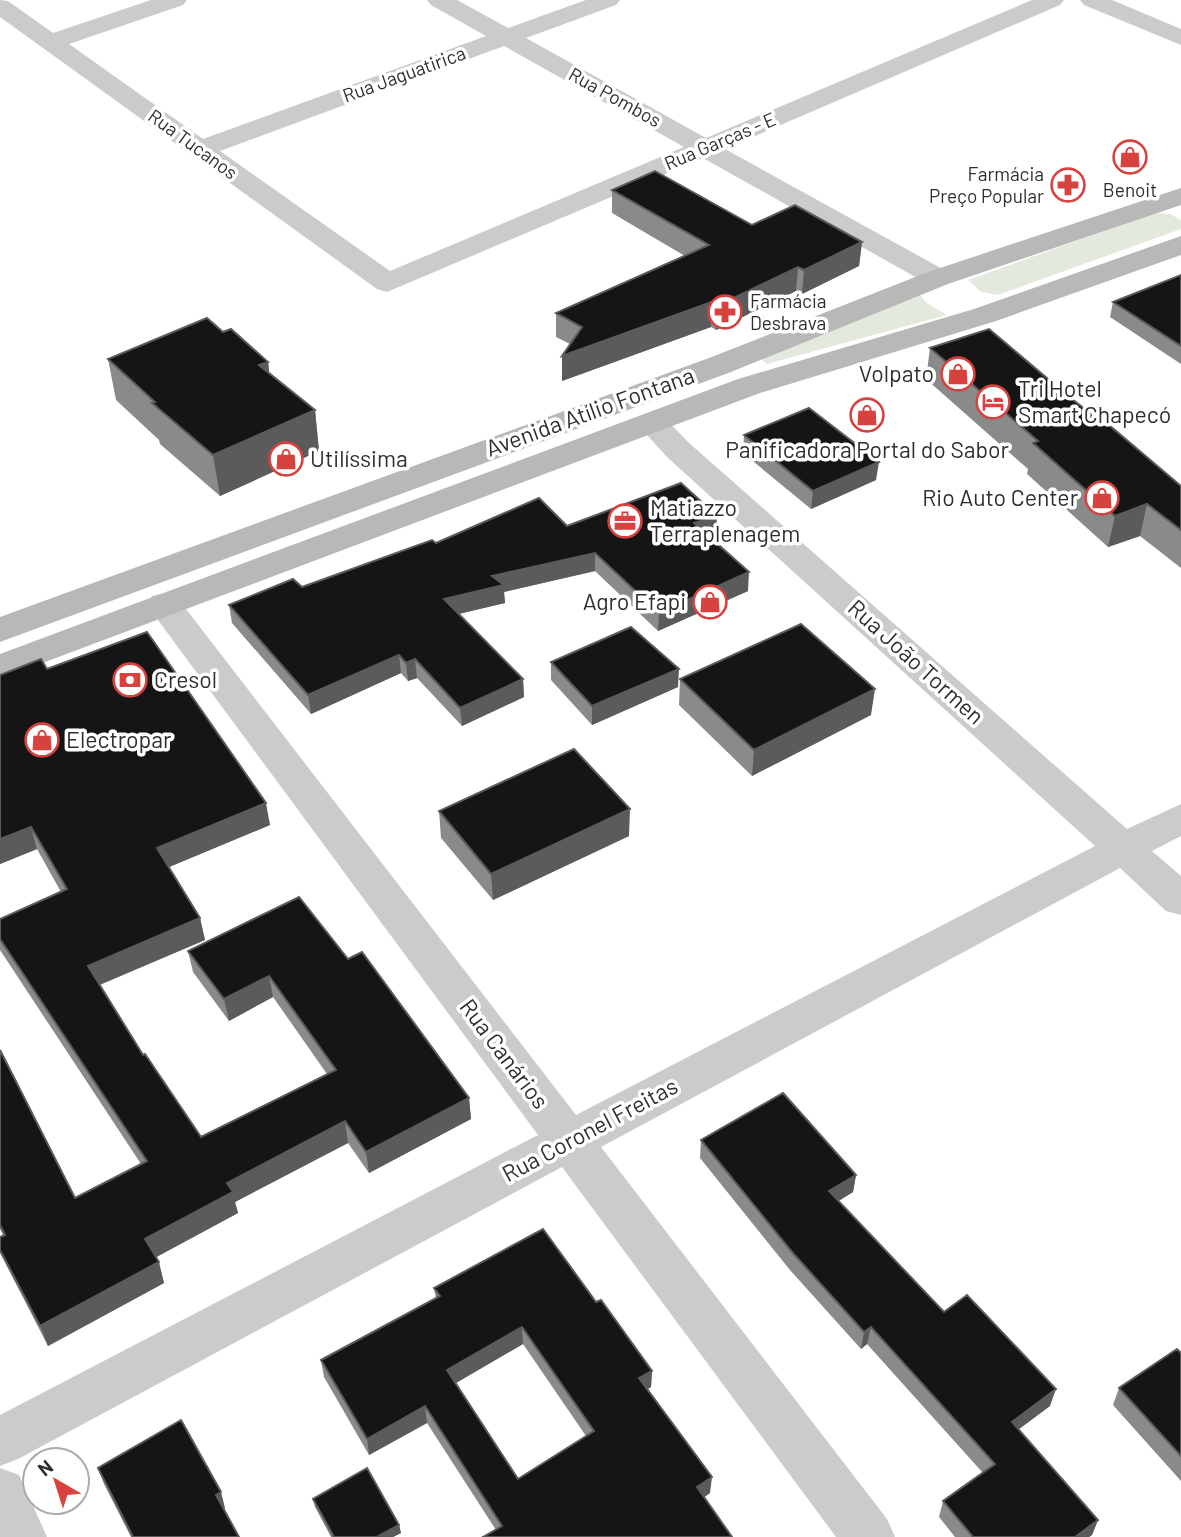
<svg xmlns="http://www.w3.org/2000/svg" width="1181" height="1537" font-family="Barlow,sans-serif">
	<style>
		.green { fill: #e3eadd }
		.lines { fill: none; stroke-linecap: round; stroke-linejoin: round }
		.minor { fill: #cbcbcb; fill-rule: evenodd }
		.tertiary { fill: #cbcbcb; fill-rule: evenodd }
		.secondary { fill: #b8b8b8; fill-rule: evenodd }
		.wall { fill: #8a8a8a; fill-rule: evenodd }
		.shaded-wall { fill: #5b5b5b }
		.building { fill: #151515; stroke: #5b5b5b; stroke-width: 2; fill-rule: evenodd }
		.labels { text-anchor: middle; stroke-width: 7; stroke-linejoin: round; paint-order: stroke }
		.far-street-label { font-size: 19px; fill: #2e2e2e; stroke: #fff }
		.far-poi-label { font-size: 19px; fill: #2e2e2e; stroke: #fff; text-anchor: end }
		.poi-label { font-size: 23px; fill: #2e2e2e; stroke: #fff; text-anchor: start }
		.street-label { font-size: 23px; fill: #2e2e2e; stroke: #fff }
	</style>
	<rect width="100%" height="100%" fill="#fff"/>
	<path class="green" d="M1154,213L1170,214L1181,220V229L998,295L981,292L968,280Z
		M920,295L927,303L947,315L767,364L759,357Z"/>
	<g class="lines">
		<path class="minor" d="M0,0L8,1L53,33L151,0H187L183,5L69,44L203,139L486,36L431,5L427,0H457L508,28L586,0H620L616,5L526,38L706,138L1032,0H1064L1060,5L725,149L948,272L953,278L948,284L938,287L928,284L703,158L387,292L377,289L0,17ZM504,46L684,147L390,271L220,151Z
			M653,414L664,417L689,443L1127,829L1181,804V836L1152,851L1181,876V915L1166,911L1120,868L601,1147L887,1519L895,1537H836L562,1167L18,1459L0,1466V1415L538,1135L152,612L146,604L152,596L164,593L176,596L576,1115L1095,846L667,457L637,424L642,417Z
			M0,1468L19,1475L47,1537H0Z"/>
		<path class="tertiary" d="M1080,0H1112L1181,29V45L1084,5Z"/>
		<path class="secondary" d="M1181,188V205L948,284L731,372L0,642V617L709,358L928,272Z
			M1181,236V255L996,321L760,393L0,679V654L738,379L974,309Z"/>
	</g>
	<path class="wall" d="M612,190L752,225L862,242L859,266L802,294L796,291L716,330L711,327L562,381L570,344L556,337V313L685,256L612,213Z
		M1181,275V364L1110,317L1113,302Z
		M223,332L268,362L269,373L315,410L319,451L220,496L160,444L159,440L116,400L108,359Z
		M930,348L1067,395L1181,486V568L1140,536L1108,547L1027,474L1028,469L926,379Z
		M744,435L876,480L811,509L743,453Z
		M567,526L716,534L709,536L748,591L658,631L595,571L504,592L505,603L459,614L523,679L524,697L462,726L417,678L408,681L401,673L311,714L232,623L229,605L302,587L436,543Z
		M551,662L678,687L592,725L551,680Z
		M0,675L270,825L169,867L200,918L205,940L100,985L143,1055L201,1137L327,1074L273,997L229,1021L193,972L188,951L348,959L469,1098L471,1119L369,1173L348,1143L235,1202L238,1213L156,1257L164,1283L48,1346L0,1253V1237L3,1235L0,1229V1050L75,1198L141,1164L0,950V919L61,892L37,849L0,864Z
		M680,679L871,715L752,776L679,705Z
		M439,811L629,836L493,900L441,838Z
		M701,1140L856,1175L853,1192L838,1201L944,1312L1050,1406L1019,1429L1098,1520L1092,1535L1089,1537H955L939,1517L943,1501L983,1473L867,1344L861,1349L790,1270L700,1158Z
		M434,1288L596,1302L652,1371L651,1387L647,1389L710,1493L704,1497L496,1530L427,1423L369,1455L324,1377L321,1360L436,1299ZM523,1344L586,1436L518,1479L456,1383Z
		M1181,1353V1481L1113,1405L1119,1388Z
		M98,1468L225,1508L223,1509L239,1537H131L104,1484Z
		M313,1499L399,1525L401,1533L393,1537H331L315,1507Z"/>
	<path class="shaded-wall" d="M862,242L859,266L802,294L804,270Z
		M798,267L796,291L716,330L717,306Z
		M712,302L711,327L562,381V356Z
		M268,362L273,402L259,365Z
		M315,410L319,451L220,496L213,455Z
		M879,462L876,480L811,509L813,491Z
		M1147,504L1140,536L1108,547L1115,516Z
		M717,516L716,534L693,541L694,523Z
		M595,553V571L504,592L505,603L445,617L444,599L492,576Z
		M749,572L748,591L658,631L659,613Z
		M399,655L401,673L311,714L308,695Z
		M415,659L417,678L408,681L406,663Z
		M679,669L678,687L592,725V706Z
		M523,679L524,697L462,726L460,708Z
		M875,689L871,715L752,776L754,750Z
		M266,803L270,825L162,870L157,848Z
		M630,809L629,836L493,900L491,874Z
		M31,827L37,849L0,864V839Z
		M200,918L205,940L94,987L88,966Z
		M269,976L273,997L229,1021L224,999Z
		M469,1098L471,1119L369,1173L366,1152Z
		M345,1121L348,1143L235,1202L238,1213L151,1260L145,1239L227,1183Z
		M856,1175L853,1192L826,1209L829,1191Z
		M159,1262L164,1283L48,1346L40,1326Z
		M522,1327L523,1344L449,1387L447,1370Z
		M871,1327L867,1344L861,1349L864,1332Z
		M652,1371L651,1387L639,1395V1378Z
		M1056,1389L1050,1406L1007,1438L1012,1422Z
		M425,1406L427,1423L369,1455L367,1439Z
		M712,1477L710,1493L696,1503L697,1487Z
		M221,1492L225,1508L220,1511L216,1495Z
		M1098,1520L1092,1535L1089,1537H1075Z
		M399,1525L401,1533L393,1537H377Z"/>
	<path class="building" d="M655,171L752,225L795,205L862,242L804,270L798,267L717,306L712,302L562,356L582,327L556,313L709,245L612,190Z
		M1181,275V346L1113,302Z
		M207,318L223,332L231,329L268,362L259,365L315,410L213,455L152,403L155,402L108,359Z
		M989,329L1067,395L1100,421L1103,420L1181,486V530L1147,504L1115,516L1033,443L1038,441L930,348Z
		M809,408L879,462L813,491L744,435Z
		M681,483L717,516L694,523L749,572L659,613L595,553L492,576L504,585L444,599L523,679L460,708L415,659L406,663L399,655L308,695L229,605L293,579L302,587L432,540L436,543L539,498L567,526Z
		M801,624L875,689L754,750L680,679Z
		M631,627L679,669L592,706L551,662Z
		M147,632L266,803L157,848L200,918L88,966L143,1055L145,1054L201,1137L336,1070L269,976L224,999L188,951L299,897L348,959L362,952L469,1098L366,1152L345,1121L227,1183L233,1192L145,1239L159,1262L40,1326L0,1250V1237L5,1235L0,1225V1050L75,1198L147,1161L0,939V919L67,889L31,827L0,839V675L41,659L47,669Z
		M574,749L630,809L491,874L439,811Z
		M783,1093L856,1175L829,1191L944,1312L967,1295L1056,1389L1012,1422L1098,1520L1075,1537H973L943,1501L995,1464L871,1327L864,1332L792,1252L701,1140Z
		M543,1229L596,1302L601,1300L652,1371L639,1378L712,1477L697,1487L732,1537H483L502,1526L425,1406L367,1439L321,1360L440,1296L434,1288ZM522,1327L594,1431L518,1479L447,1370Z
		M1177,1349L1181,1353V1456L1119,1388Z
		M181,1420L221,1492L216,1495L239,1537H133L98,1468Z
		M367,1468L399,1525L377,1537H334L313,1499Z"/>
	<defs>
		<symbol id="shop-ring" viewBox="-11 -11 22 22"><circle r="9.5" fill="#fff" stroke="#d7413e" stroke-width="1.5"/><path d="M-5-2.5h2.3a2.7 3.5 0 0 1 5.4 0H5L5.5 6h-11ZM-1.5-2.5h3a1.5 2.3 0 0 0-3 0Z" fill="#d7413e"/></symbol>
		<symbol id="pharmacy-ring" viewBox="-11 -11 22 22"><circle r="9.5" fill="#fff" stroke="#d7413e" stroke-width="1.5"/><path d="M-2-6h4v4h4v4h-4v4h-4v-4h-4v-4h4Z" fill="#d7413e"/></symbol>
		<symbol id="hotel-ring" viewBox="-11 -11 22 22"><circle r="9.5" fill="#fff" stroke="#d7413e" stroke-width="1.5"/><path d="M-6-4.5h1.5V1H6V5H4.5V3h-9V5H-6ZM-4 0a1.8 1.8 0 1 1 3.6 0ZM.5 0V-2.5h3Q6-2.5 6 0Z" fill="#d7413e"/></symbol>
		<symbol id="office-ring" viewBox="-11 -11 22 22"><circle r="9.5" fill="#fff" stroke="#d7413e" stroke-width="1.5"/><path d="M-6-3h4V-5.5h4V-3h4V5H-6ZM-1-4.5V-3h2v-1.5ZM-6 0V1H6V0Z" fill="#d7413e"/></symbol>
		<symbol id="bank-ring" viewBox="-11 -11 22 22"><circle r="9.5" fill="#fff" stroke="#d7413e" stroke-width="1.5"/><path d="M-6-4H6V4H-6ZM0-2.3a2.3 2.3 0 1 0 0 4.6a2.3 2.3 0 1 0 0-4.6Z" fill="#d7413e"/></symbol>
	</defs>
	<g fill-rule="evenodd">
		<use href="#shop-ring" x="1111" y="138" width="38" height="38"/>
		<use href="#pharmacy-ring" x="1049" y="166" width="38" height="38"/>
		<use href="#pharmacy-ring" x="706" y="293" width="38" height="38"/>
		<use href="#shop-ring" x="939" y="355" width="38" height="38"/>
		<use href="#hotel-ring" x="974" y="383" width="38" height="38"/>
		<use href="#shop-ring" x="848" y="396" width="38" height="38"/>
		<use href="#shop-ring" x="267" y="440" width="38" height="38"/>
		<use href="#shop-ring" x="1083" y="479" width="38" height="38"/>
		<use href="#office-ring" x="606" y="502" width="38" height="38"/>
		<use href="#shop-ring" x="691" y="583" width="38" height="38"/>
		<use href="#bank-ring" x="111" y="661" width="38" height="38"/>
		<use href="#shop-ring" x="23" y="721" width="38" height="38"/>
	</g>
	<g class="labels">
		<g class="far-street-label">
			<text transform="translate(404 74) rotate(-20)" y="7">Rua Jaguatirica</text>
			<text transform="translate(615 97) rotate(29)" y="7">Rua Pombos</text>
			<text transform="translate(720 141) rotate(-23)" y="7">Rua Garças - E</text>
			<text transform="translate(193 144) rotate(36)" y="7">Rua Tucanos</text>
		</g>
		<g class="far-poi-label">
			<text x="1044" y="181">Farmácia<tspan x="1044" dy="22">Preço Popular</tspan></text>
			<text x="1130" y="197" text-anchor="middle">Benoit</text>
			<text x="750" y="308" text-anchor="start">Farmácia<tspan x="750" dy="22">Desbrava</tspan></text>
		</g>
		<g class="poi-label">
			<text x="934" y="382" text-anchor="end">Volpato</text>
			<text x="1018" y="397">Tri Hotel<tspan x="1018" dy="26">Smart Chapecó</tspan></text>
			<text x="867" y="458" text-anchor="middle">Panificadora Portal do Sabor</text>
			<text x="310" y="467">Utilíssima</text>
			<text x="1078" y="506" text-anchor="end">Rio Auto Center</text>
			<text x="650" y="516">Matiazzo<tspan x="650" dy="26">Terraplenagem</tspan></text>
			<text x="686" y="610" text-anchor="end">Agro Efapi</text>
			<text x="154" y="688">Cresol</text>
			<text x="66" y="748">Electropar</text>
		</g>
		<g class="street-label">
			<text transform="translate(590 412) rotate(-20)" y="8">Avenida Atílio Fontana</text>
			<text transform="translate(916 662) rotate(42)" y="8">Rua João Tormen</text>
			<text transform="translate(504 1054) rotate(53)" y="8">Rua Canários</text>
			<text transform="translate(590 1130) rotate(-28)" y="8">Rua Coronel Freitas</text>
		</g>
	</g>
	<g transform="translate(56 1481) rotate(321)"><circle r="33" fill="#ffffff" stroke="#ababab" stroke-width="2"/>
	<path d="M0-5L12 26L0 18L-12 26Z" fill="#d7413e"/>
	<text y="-10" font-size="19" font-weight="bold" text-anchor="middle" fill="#2e2e2e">N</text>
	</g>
</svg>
